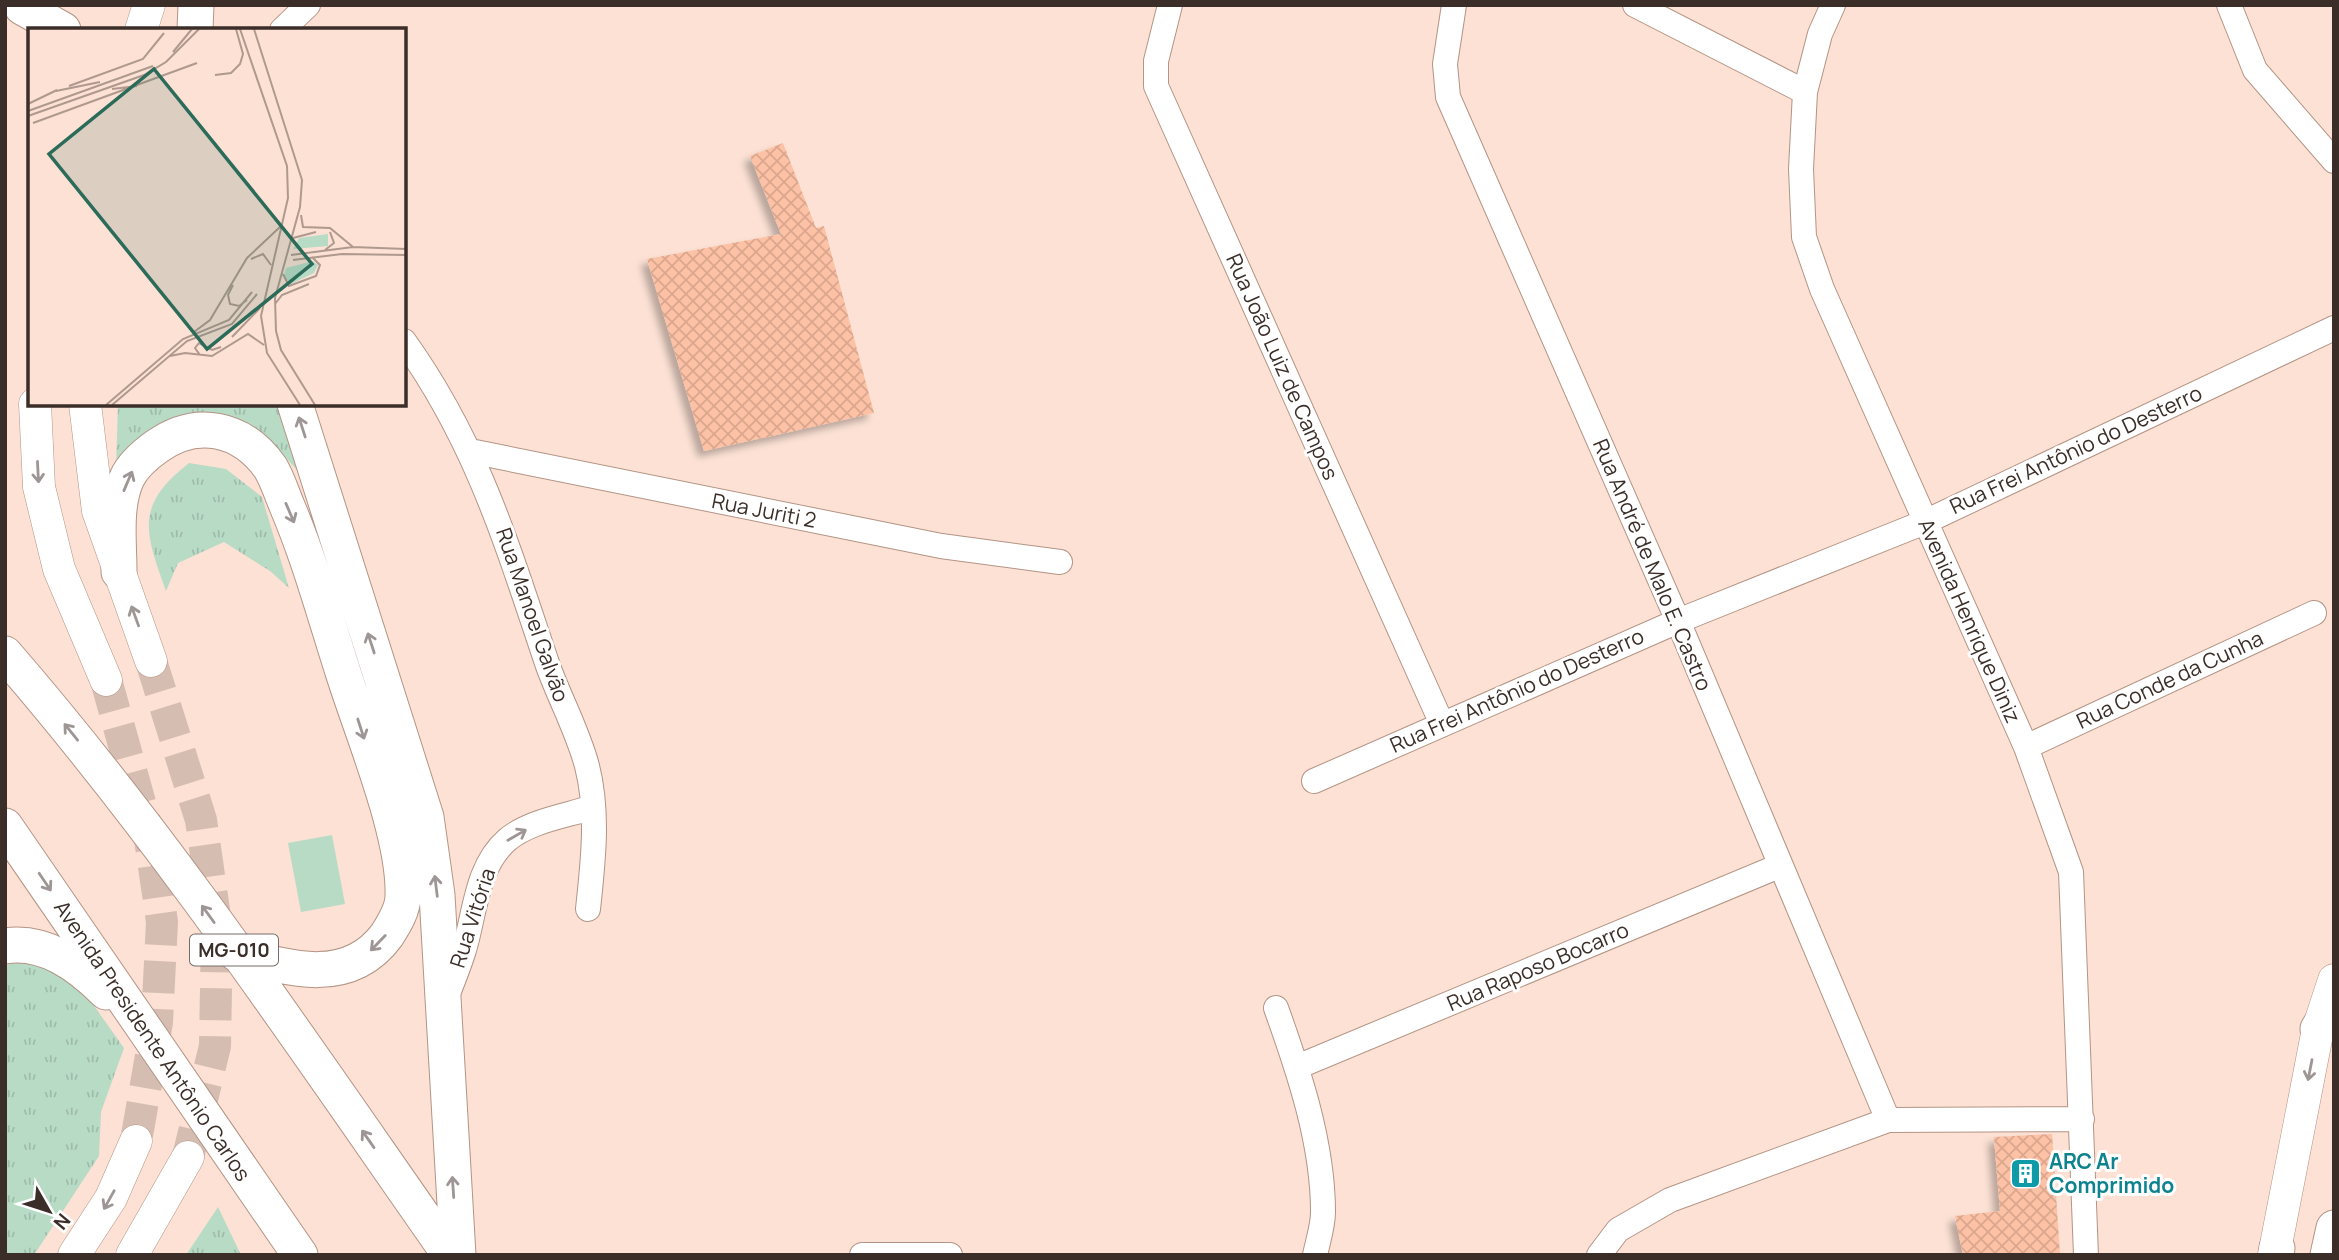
<svg xmlns="http://www.w3.org/2000/svg" width="2339" height="1260" font-family="Manrope,sans-serif">
	<style>
		.grass { fill: url(#grass-tufts) }
		.pitch { fill: #b8dbc6 }
		.building { fill: url(#building-cross-hatch); filter: url(#shadow) }
		.lines { fill: none; stroke-linecap: round; stroke-linejoin: round }
		.major-tunnel { stroke: #d5bdb2; stroke-width: 32; stroke-dasharray: 32 16; stroke-linecap: butt }
		.minor-casing { stroke: #b39485; stroke-width: 26 }
		.major-casing { stroke: #b39485; stroke-width: 33 }
		.highway-casing { stroke: #b39485; stroke-width: 37 }
		.minor { stroke: #fff; stroke-width: 24 }
		.major { stroke: #fff; stroke-width: 32 }
		.highway { stroke: #fff; stroke-width: 35 }
		.oneway { stroke: #9d9694 }
		.labels { text-anchor: middle; stroke-width: 6; stroke-linejoin: round; paint-order: stroke }
		.shield { fill: #fff; stroke: #766d68; stroke-width: 2 }
		.shield-label { font-size: 19px; font-weight: bold; fill: #3b2e28 }
		.street-label { font-size: 21px; fill: #3b2e28; stroke: #fff }
		.culture-label { font-size: 21px; font-weight: bold; fill: #0d838f; stroke: #fff; text-anchor: start }
		.inset-road { fill: none; stroke: #af998f; stroke-width: 2 }
		.view { fill: #2b6b59; fill-opacity: 0.15; stroke: #2b6b59; stroke-width: 3.5 }
		.inset-edge { fill: none; stroke: #3b2e28; stroke-width: 3.5 }
	</style>
	<defs>
		<pattern id="grass-tufts" width="24" height="20" patternUnits="userSpaceOnUse" patternTransform="scale(1.75)"><rect width="24" height="20" fill="#b8dbc6"/><path d="M3 7l-1-3M5 7V3M7 7l1-3M15 17l-1-3M17 17v-4M19 17l1-3" fill="none" stroke="#9fbcaa"/></pattern>
		<pattern id="building-cross-hatch" width="8" height="8" patternUnits="userSpaceOnUse" patternTransform="scale(1.75)"><rect width="8" height="8" fill="#fdc2a5"/><path d="M0 0l8 8M0 8l8-8" fill="none" stroke="#daa78e"/></pattern>
		<filter id="shadow"><feDropShadow dx="-6" dy="6" stdDeviation="3.5" flood-color="#0004"/></filter>
	</defs>
	<rect width="100%" height="100%" fill="#fce1d4"/>
	<path class="grass" d="M118,404H278L387,745L297,470L265,435L249,425L116,470Z
		M189,463L226,469L262,497L289,588L270,571L224,542L178,563L166,591C145,532 134,506 189,463Z
		M20,959L75,979L124,1048L101,1112L99,1156L34,1255H5V966Z
		M218,1207L241,1255H186Z"/>
	<path class="pitch" d="M332,835L345,904L301,912L288,843Z"/>
	<path class="building" d="M783,143L816,228L824,226L874,413L704,451L647,259L781,234L750,156Z
		M2052,1134L2060,1255H1963L1955,1216L2000,1211L1994,1137Z"/>
	<g class="lines">
		<path class="major-tunnel" d="M151,661L201,820L217,931L215,1046L188,1157
			M106,680L150,839L162,922L157,1022L136,1141"/>
		<defs>
			<path id="minor" d="M1170,5L1156,61V86L1442,724
				M1454,5L1445,64L1448,97L1678,621L1888,1120
				M1635,5L1805,92
				M1833,5L1820,34L1805,92L1801,169L1804,237L1822,289L2026,747L2071,872L2086,1255
				M2229,5L2255,70L2334,161
				M282,30L308,5
				M404,341C478,444 508,548 548,666C560,699 578,732 587,766C599,813 593,862 588,909
				M470,451L941,546L1060,562
				M2026,747L2314,613
				M1314,781L1678,621L1925,522L2334,328
				M447,996C453,981 459,966 464,950C475,914 476,867 507,840C529,821 566,816 593,807
				M1276,1008C1299,1072 1323,1143 1323,1212C1323,1226 1318,1241 1315,1255
				M1297,1067L1779,866
				M862,1255H950
				M1599,1255L1618,1230L1670,1200L1888,1120L2082,1119"/>
			<path id="major" d="M141,30L149,5
				M35,404L39,487L59,569L106,680
				M85,404L98,511L151,661
				M74,1255L111,1198L136,1141
				M132,1255L188,1157
				M2274,1255L2318,1029L2334,980"/>
			<path id="highway" d="M22,7L63,30
				M195,30L196,5
				M295,404L426,817L437,895L458,1255
				M119,572C119,542 114,506 127,478C133,465 145,455 156,447C196,418 241,427 270,467C277,478 282,494 287,506C310,560 325,616 343,672C362,733 405,834 403,896C403,910 394,924 387,935C349,987 289,969 237,954
				M5,654C168,842 307,1051 450,1255
				M5,826L300,1255
				M5,946C45,940 79,965 106,992
				M2318,1029L2334,1003
				M2276,1255L2277,1248
				M2328,1255L2334,1228"/>
		</defs>
		<use href="#minor" class="minor-casing"/>
		<use href="#major" class="major-casing"/>
		<use href="#highway" class="highway-casing"/>
		<use href="#minor" class="minor"/>
		<use href="#major" class="major"/>
		<use href="#highway" class="highway"/>
	</g>
	<defs><path id="oneway-shaft" d="M-6 0H5M1.5-3L5.5 0L1.5 3" fill="none" stroke-width="1.6" stroke-linecap="round" stroke-linejoin="round" transform="scale(1.75)"/></defs>
	<g class="oneway">
		<use href="#oneway-shaft" transform="translate(302 427) rotate(-108)"/>
		<use href="#oneway-shaft" transform="translate(38 472) rotate(87)"/>
		<use href="#oneway-shaft" transform="translate(128 481) rotate(-67)"/>
		<use href="#oneway-shaft" transform="translate(290 513) rotate(67)"/>
		<use href="#oneway-shaft" transform="translate(135 616) rotate(-110)"/>
		<use href="#oneway-shaft" transform="translate(371 643) rotate(-108)"/>
		<use href="#oneway-shaft" transform="translate(361 729) rotate(72)"/>
		<use href="#oneway-shaft" transform="translate(71 732) rotate(-129)"/>
		<use href="#oneway-shaft" transform="translate(517 835) rotate(-30)"/>
		<use href="#oneway-shaft" transform="translate(45 882) rotate(56)"/>
		<use href="#oneway-shaft" transform="translate(436 886) rotate(-97)"/>
		<use href="#oneway-shaft" transform="translate(208 914) rotate(-126)"/>
		<use href="#oneway-shaft" transform="translate(378 943) rotate(134)"/>
		<use href="#oneway-shaft" transform="translate(2310 1070) rotate(101)"/>
		<use href="#oneway-shaft" transform="translate(368 1139) rotate(-125)"/>
		<use href="#oneway-shaft" transform="translate(453 1187) rotate(-94)"/>
		<use href="#oneway-shaft" transform="translate(109 1200) rotate(119)"/>
	</g>
	<defs>
		<symbol id="building-square" viewBox="-11 -11 22 22"><rect x="-9" y="-9" width="18" height="18" rx="4" fill="#0f9aa8" stroke="#fff"/><path d="M-4-6H4V6H1V3H-1V6H-4ZM-2.5-4.3h1.7v1.8h-1.7ZM.8-4.3h1.7v1.8H.8ZM-2.5-1h1.7V.8h-1.7ZM.8-1h1.7V.8H.8Z" fill="#fff"/></symbol>
	</defs>
	<g fill-rule="evenodd">
		<use href="#building-square" x="2008" y="1156" width="35" height="35"/>
	</g>
	<g class="labels">
		<rect class="shield" x="190" y="934.5" width="88" height="31" rx="5"/>
		<g class="shield-label">
			<text x="234" y="957">MG-010</text>
		</g>
		<g class="street-label">
			<text transform="translate(1282 367) rotate(66)" y="7">Rua João Luiz de Campos</text>
			<text transform="translate(2076 450) rotate(-25)" y="7">Rua Frei Antônio do Desterro</text>
			<text transform="translate(764 511) rotate(11)" y="7">Rua Juriti 2</text>
			<text transform="translate(1652 565) rotate(67)" y="7">Rua André de Malo E. Castro</text>
			<text transform="translate(532 615) rotate(71)" y="7">Rua Manoel Galvão</text>
			<text transform="translate(1969 621) rotate(66)" y="7">Avenida Henrique Diniz</text>
			<text transform="translate(2170 680) rotate(-25)" y="7">Rua Conde da Cunha</text>
			<text transform="translate(1517 691) rotate(-24)" y="7">Rua Frei Antônio do Desterro</text>
			<text transform="translate(473 918) rotate(-72)" y="7">Rua Vitória</text>
			<text transform="translate(1538 967) rotate(-23)" y="7">Rua Raposo Bocarro</text>
			<text transform="translate(152 1041) rotate(56)" y="7">Avenida Presidente Antônio Carlos</text>
		</g>
		<g class="culture-label">
			<text x="2049" y="1169">ARC Ar<tspan x="2049" dy="24">Comprimido</tspan></text>
		</g>
	</g>
	<g transform="translate(28 28)">
		<rect width="378" height="378" fill="#fce1d4"/>
		<path d="M300,206V218L265,221L271,210ZM285,233L290,237L286,245L263,256L256,248L258,240Z" fill="#b8dbc6"/>
		<path class="inset-road" d="M212,1L259,138L260,170L233,288L239,325L272,377M226,1L274,152L272,179L247,270L248,303L253,322L287,377M145,24L164,1M187,47L203,45L212,36L215,26L208,1M41,58L115,31L136,5M84,61L109,58M28,63L72,54M0,76L29,62M0,83L125,38M0,88L116,47L138,34L171,1M5,95L169,35M273,187L275,199L302,200L325,219M265,210L288,204M297,222L306,215L302,204M263,227L325,219L378,221M223,231L235,226L243,237M265,232L314,226L378,227M255,246L261,258L288,248L292,237L284,229M205,257L200,267L202,276L211,278L219,272M247,276L254,267L281,256M166,304L182,292L219,230L253,198M204,309L232,280M172,327L167,320L171,315L184,322L193,319M142,328L157,325L184,328L220,306L236,317M78,377L155,311L201,292L224,264M84,377L159,313L204,296L229,266"/>
		<path class="view" d="M126,41L284,236L179,321L21,126Z"/>
		<rect width="378" height="378" class="inset-edge"/>
	</g>
	<rect width="2339" height="1260" fill="none" stroke="#3b2e28" stroke-width="14"/>
	<g transform="translate(49 1211) rotate(129)" stroke="#ffffff" stroke-width="5" paint-order="stroke">
	<path d="M0-5L12 26L0 18L-12 26Z" fill="#3b2e28"/>
	<text y="-10" font-size="19" font-weight="bold" text-anchor="middle" fill="#3b2e28">N</text>
	</g>
</svg>
